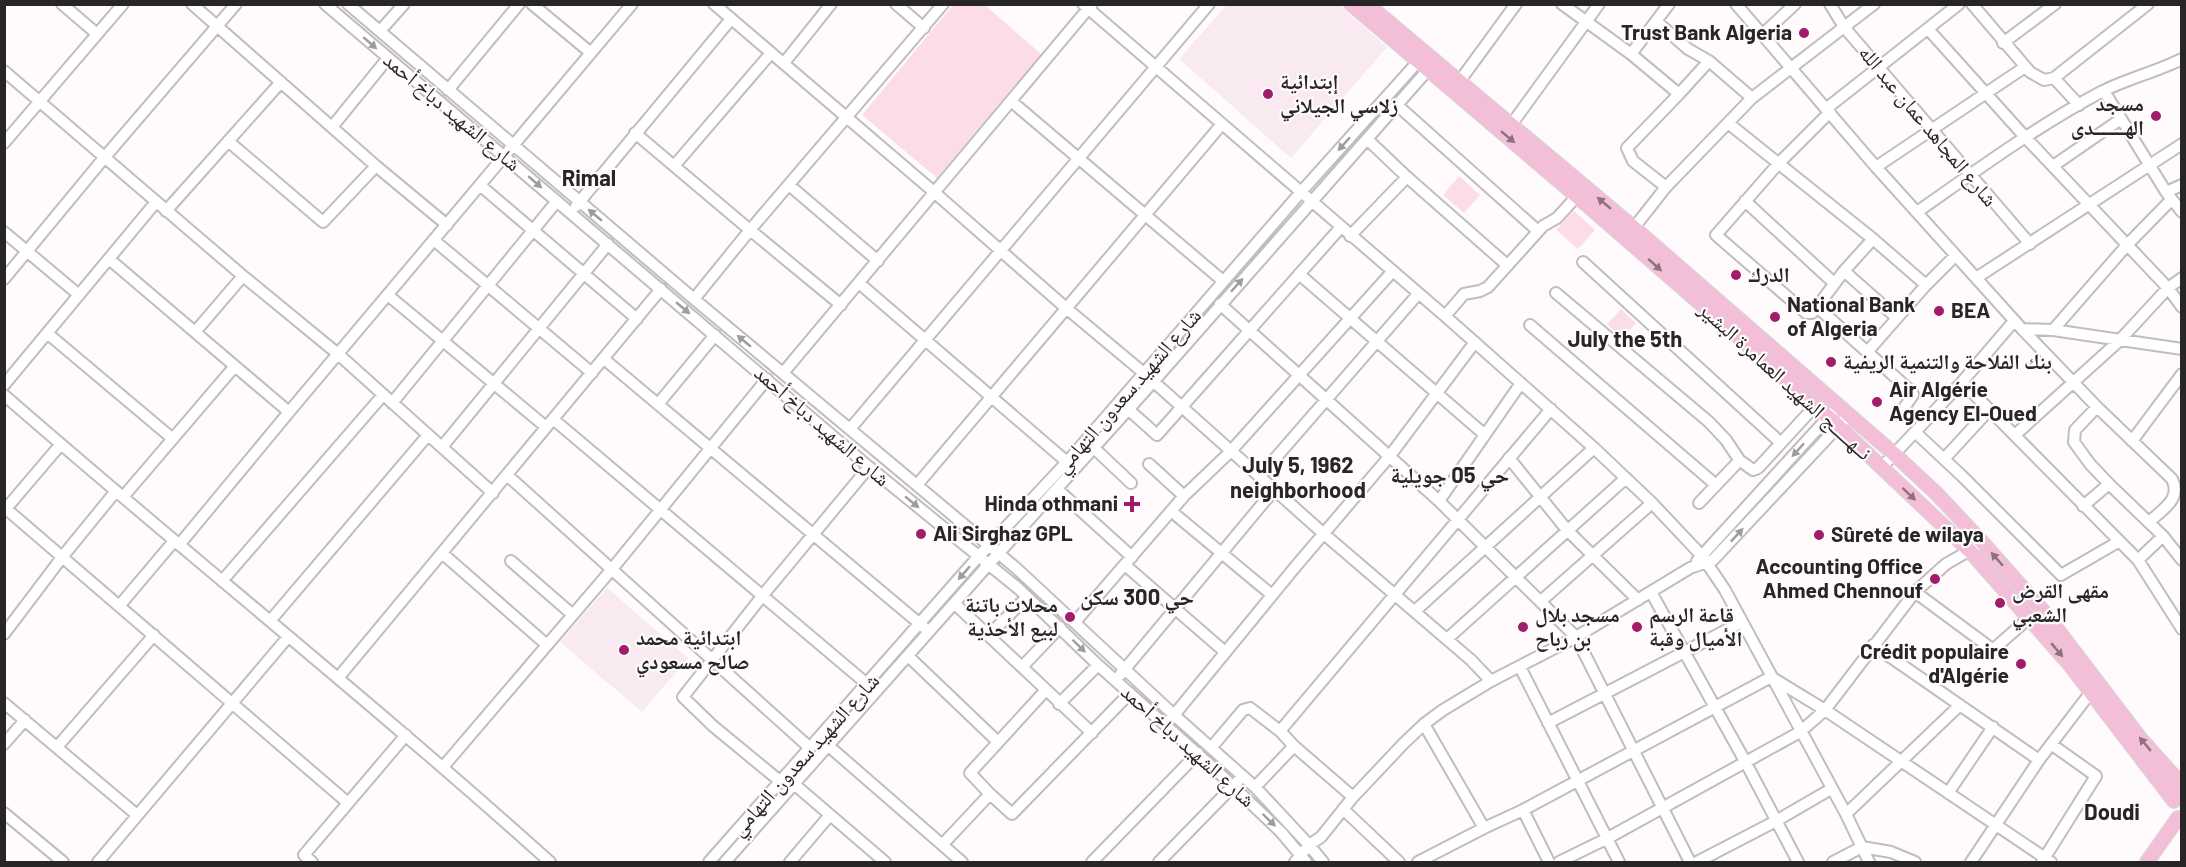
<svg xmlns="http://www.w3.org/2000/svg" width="2186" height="867" font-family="Barlow,'Noto Naskh Arabic',sans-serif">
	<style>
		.built { fill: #f8eaf0 }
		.garden { fill: #fddcea }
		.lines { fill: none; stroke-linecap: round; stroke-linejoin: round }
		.minor-casing { stroke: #c2bcbe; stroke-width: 14 }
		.major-casing { stroke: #d8d8d8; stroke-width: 16 }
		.minor { stroke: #fff; stroke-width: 10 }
		.major { stroke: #f3bed7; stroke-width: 14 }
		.oneway { fill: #9e9d9d }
		.oneway2 { fill: #8d727e }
		.poi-dot { fill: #a11c6a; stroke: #fffafc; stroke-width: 2 }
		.labels { text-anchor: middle; stroke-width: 4.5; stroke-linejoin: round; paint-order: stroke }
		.poi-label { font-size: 21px; font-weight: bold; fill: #272526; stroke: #fffafc; text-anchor: start }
		.street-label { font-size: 21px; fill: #272526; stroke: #fffafc }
		.neighbourhood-label { font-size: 22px; font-weight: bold; fill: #272526; stroke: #fffafc }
	</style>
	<rect width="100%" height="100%" fill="#fffafc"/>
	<path class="built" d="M1227,5H1339L1387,47L1291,158L1179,59Z
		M607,588L688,658L642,712L560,642Z"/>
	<path class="garden" d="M953,5H985L1041,54L937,178L862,115Z
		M1459,176L1480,195L1464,213L1443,195Z
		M1574,211L1595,230L1578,249L1556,230Z
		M1621,309L1636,323L1622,338L1607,324Z"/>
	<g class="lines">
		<defs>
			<path id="minor" d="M62,4L97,34
				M192,4L376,166L447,225
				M325,4L869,467L1019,589L1098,665L1220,774L1281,832L1306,862
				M348,4L694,299L1016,568L1174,715L1255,787L1309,845L1323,862
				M532,4L591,53
				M714,4L934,192L1066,308L1145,374L1324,534L1471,660L1491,681
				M896,4L924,28
				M1083,4L1445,316L1594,448L1652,503L1702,556L1725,590L1846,814L1869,862
				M1562,4L1631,54L1679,94L1627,148L1633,161L1666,187
				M1736,4L1876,167L2022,329L2053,330L2182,349
				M1830,4L1844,27L2030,244
				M1972,4L2030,72L2044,80L2054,78L2079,105
				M1657,22L1688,49L1709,61L1752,98
				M1928,29L2026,138L2168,288L2182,307
				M380,31L404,4
				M1763,34L1795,4
				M2003,43L2055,4
				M1631,54L1669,4
				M784,63L831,4
				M4,71L243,276L338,354L493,493
				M2054,78L2148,4
				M1459,82L1516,4
				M448,90L519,4
				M2104,91L2166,192L2182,212
				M1679,94L1709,61
				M1011,101L1223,281
				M1397,105L1538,231
				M1827,108L1959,4
				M1728,123L1873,239L1926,285
				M1511,125L1599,4
				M332,127L388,58
				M635,133L750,230L841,305
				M1367,139L1407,177L1507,265
				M228,141L323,222L376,166
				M4,143L123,4
				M674,166L771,53
				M2053,166L2121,119
				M1876,167L2025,67
				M789,185L878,261
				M481,186L637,319
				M2166,192L2182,185
				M1745,201L1834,283
				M576,206L731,19
				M166,211L281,82
				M1917,212C1977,170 2037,126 2101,92C2126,79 2156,72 2182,59
				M4,232L79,295
				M1629,234L1666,187L1752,98L1874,4
				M1350,236L1407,177
				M1873,239L1844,271L1817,307L1912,392L1913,395L1899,415
				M435,241L592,373
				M109,259L289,412
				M1583,262L1781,443
				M1844,271L1897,318
				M1299,274L1485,435
				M1976,278L2182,144
				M4,279L104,158L236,4
				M859,283L1067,462
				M1556,293L1709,422L1726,440L1740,461
				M389,296L546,427
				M694,299L750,230L943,4
				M1220,304L1439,501L1576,637L1690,862
				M1817,307L1812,313H1806L1716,235L1778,164L1830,112
				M1445,316L1464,294L1480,291L1488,287L1543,226L1557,218L1577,196
				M1530,325L1716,485
				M2022,329L2097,407L2172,479C2182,499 2163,509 2149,522
				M2053,330L2127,245L2171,200
				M195,332L243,276
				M47,333L173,439
				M1868,351L1926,285L1955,256
				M604,359L926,629
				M783,373L1092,4
				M1962,382L2138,560L2182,629
				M4,385L156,202
				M4,395C185,553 372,702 550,862
				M392,403L557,201
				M659,403L715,335
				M1128,409L1157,435L1341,227
				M553,419L867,684
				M850,429L1209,4
				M1915,432L1962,476L2061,575L2118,542
				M2015,435L2119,341L2168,288L2182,278
				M2132,441L2182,374
				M442,447L608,244
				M1094,448L1131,483
				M1509,458L1567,530L1638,600
				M1944,459L1989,410
				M1149,464L1184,496
				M1881,468L1962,382L2014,321
				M507,475L809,747
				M1259,477L1418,294
				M2109,484L2163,536L2182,560
				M917,485L1222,124
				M1057,489L1132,557
				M123,497L235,366
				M1439,501L1521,383
				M1699,503L1738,462H1742L1753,470L1758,468L1815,406
				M2083,506L2109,484L2090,464L2074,442L2075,430L2097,407
				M4,507L348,803
				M4,511L61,444
				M1171,511L1272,595
				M179,545L289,412L632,4
				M442,553L547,645
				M2138,560L2163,536
				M511,561L573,615
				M1697,561L1832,413
				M1125,565L1225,652
				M222,581L383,395
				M1651,592L1746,763L1798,862
				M1915,592L1992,649L1996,647L2029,618
				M1541,601L1652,503
				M955,604L1092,733
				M120,605L174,541
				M1415,611L1594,448
				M270,621L428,435
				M1075,622L1184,496L1230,452L1392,272
				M4,634L63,556L116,491
				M989,635L1027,597
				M1447,639L1626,478
				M1873,645L2039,760
				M908,656L998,742
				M1022,667L1060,627
				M1520,667L1619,862
				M1120,675L1274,490
				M338,678L661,289
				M4,703L137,815
				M1059,704L1098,665
				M1170,720L1296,566L1389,457L1475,342
				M1548,723L1742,622
				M1424,724L1484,828
				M824,742L962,862
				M4,744L25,720
				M1294,746L1353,797
				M57,747L154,635
				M1211,748L1243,710L1250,708L1280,731
				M443,767L612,569L767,379
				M781,782L713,726L683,697L763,595L869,467
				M794,784L885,862
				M1255,787L1294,746L1280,731L1551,409
				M1948,793L1993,727
				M990,794L970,773L1045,691
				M1343,809L1399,862
				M1523,810L1549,862
				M4,813L63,862
				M1846,814L1960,705
				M943,844L990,794L1012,814L1130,693
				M98,862L288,637
				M312,862L304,855L406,735
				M709,862L978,557L1067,462L1301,192L1423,56
				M725,862L988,565L1153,382L1433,64
				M790,862L830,815
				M1092,862L1198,753
				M1159,862L1238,781
				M1295,862L1309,845L1321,837L1353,797L1404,743L1424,724L1443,710L1491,681L1576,637L1690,568L1713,560L1848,416
				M1418,862L1484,828L1523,810L1771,677L1825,710L2051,862
				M1559,862L1606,839L1800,732L1825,710L1915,592L1946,564L1974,548
				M1697,862L1776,821L1831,789
				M1833,862L1862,847L1891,852L1915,862
				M1971,862L2039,760L2091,692
				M2042,862L2096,776L2051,744"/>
			<path id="major" d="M1351,4L1572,192L1731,330L1838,426L1970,551L2070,665L2174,801
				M1367,4L1634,228L1894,454L1936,493L1982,542L2044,612L2140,738L2173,775L2182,790
				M2147,862L2178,818"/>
		</defs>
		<use href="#minor" class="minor-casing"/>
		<use href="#major" class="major-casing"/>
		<use href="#minor" class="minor"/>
		<use href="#major" class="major"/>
	</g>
	<defs><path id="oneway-solid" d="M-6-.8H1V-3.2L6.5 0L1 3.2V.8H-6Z" transform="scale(1.5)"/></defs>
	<g class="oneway">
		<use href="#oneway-solid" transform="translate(370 43) rotate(41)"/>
		<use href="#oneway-solid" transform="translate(1344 144) rotate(132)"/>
		<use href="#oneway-solid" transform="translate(535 182) rotate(41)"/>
		<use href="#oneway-solid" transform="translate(595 215) rotate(-140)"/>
		<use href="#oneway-solid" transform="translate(1237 285) rotate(-48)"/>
		<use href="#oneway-solid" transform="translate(683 308) rotate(40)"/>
		<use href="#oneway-solid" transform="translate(744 341) rotate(-140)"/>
		<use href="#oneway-solid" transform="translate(1798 450) rotate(132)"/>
		<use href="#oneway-solid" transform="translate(912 502) rotate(39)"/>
		<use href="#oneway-solid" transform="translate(1737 535) rotate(-47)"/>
		<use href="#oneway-solid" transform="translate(964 573) rotate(131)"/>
		<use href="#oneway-solid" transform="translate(1079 646) rotate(44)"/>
		<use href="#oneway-solid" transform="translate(1269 820) rotate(44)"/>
	</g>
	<g class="oneway2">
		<use href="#oneway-solid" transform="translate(1508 137) rotate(40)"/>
		<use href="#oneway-solid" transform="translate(1604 203) rotate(-140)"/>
		<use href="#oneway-solid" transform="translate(1655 265) rotate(42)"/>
		<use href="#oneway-solid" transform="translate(1909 494) rotate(43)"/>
		<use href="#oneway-solid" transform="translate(1997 559) rotate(-131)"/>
		<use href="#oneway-solid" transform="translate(2057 650) rotate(50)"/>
		<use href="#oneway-solid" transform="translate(2145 744) rotate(-130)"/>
	</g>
	<g class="poi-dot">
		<circle cx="1804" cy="33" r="6"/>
		<circle cx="1268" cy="94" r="6"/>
		<circle cx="2156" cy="116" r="6"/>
		<circle cx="1736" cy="275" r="6"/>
		<circle cx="1939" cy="311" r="6"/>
		<circle cx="1775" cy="317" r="6"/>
		<circle cx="1831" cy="362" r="6"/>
		<circle cx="1877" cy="402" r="6"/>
		<path d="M1129 495h6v6h6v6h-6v6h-6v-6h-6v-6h6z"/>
		<circle cx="921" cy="534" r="6"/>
		<circle cx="1819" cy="535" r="6"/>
		<circle cx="1935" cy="579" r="6"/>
		<circle cx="2000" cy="603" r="6"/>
		<circle cx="1070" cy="617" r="6"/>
		<circle cx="1523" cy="627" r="6"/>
		<circle cx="1637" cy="627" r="6"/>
		<circle cx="624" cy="650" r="6"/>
		<circle cx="2021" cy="664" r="6"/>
	</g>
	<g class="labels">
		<g class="poi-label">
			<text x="1792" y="40" text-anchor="end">Trust Bank Algeria</text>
			<text x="1280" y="89">إبتدائية<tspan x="1280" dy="24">زلاسي الجيلاني</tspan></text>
			<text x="2144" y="111" text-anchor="end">مسجد<tspan x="2144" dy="24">الهـــــــدى</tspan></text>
			<text x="1748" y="282">الدرك</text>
			<text x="1787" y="312">National Bank<tspan x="1787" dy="24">of Algeria</tspan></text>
			<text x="1951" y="318">BEA</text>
			<text x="1843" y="369">بنك الفلاحة والتنمية الريفية</text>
			<text x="1889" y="397">Air Algérie<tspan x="1889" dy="24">Agency El-Oued</tspan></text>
			<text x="1118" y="511" text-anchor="end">Hinda othmani</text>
			<text x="933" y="541">Ali Sirghaz GPL</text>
			<text x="1831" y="542">Sûreté de wilaya</text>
			<text x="1923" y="574" text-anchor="end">Accounting Office<tspan x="1923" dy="24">Ahmed Chennouf</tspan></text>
			<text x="2012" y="598">مقهى القرض<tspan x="2012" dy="24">الشعبي</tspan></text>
			<text x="1058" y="612" text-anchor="end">محلات باتنة<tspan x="1058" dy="24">لبيع الأحذية</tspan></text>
			<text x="1535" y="622">مسجد بلال<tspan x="1535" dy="24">بن رباح</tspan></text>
			<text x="1649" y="622">قاعة الرسم<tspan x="1649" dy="24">الأميال وقبة</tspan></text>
			<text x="636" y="645">ابتدائية محمد<tspan x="636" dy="24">صالح مسعودي</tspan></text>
			<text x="2009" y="659" text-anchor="end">Crédit populaire<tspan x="2009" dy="24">d'Algérie</tspan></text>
		</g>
		<g class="street-label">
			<text transform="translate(452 112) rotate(40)" y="7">شارع الشهيد دباخ أحمد</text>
			<text transform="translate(1928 126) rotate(50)" y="7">شارع المجاهد عمان عبد الله</text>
			<text transform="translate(1785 381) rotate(42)" y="7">نــهـــــج الشهيد العمامرة البشير</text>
			<text transform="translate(1128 391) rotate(-49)" y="7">شارع الشهيد سعدون التهامي</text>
			<text transform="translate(822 426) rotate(41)" y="7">شارع الشهيد دباخ أحمد</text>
			<text transform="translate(1188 746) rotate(42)" y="7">شارع الشهيد دباخ أحمد</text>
			<text transform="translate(805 755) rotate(-48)" y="7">شارع الشهيد سعدون التهامي</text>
		</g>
		<g class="neighbourhood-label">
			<text x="589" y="186">Rimal</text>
			<text x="1625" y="347">July the 5th</text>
			<text x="1298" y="473">July 5, 1962<tspan x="1298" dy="25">neighborhood</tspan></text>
			<text x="1450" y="483">حي 05 جويلية</text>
			<text x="1137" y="605">حي 300 سكن</text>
			<text x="2112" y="820">Doudi</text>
		</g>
	</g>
	<rect width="2186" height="867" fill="none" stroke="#272526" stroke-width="12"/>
</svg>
